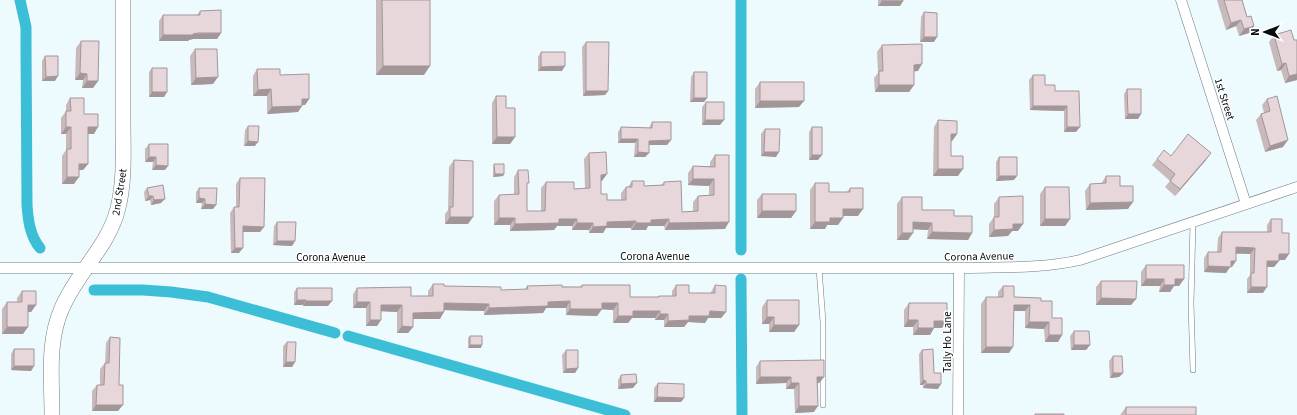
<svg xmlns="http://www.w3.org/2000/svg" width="1297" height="415" font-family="'Source Sans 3',sans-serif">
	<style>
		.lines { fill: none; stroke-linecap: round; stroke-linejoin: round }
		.canal { stroke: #3cbed7; stroke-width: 11 }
		.lane-casing { stroke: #6d7b7f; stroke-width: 6 }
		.street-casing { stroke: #6d7b7f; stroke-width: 11 }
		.secondary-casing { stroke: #6d7b7f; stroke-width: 16 }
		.lane { stroke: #fff; stroke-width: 5 }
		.street { stroke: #fff; stroke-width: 10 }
		.secondary { stroke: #fff; stroke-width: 15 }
		.wall { fill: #c8b9bb }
		.shaded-wall { fill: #a29699 }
		.building { fill: #e8d7da; stroke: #a29699 }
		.labels { text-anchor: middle; stroke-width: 3; stroke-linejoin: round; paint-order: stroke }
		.street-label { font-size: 11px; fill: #070c0e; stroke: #fff }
	</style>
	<rect width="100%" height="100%" fill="#edfbfe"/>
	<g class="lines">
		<path class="canal" d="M20,0L26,27V45L27,205C28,220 30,236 40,248
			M741,0V250
			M741,279L742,415
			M94,290H143L171,292L208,297L335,333
			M348,336L625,415"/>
		<defs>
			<path id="lane" d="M1193,222L1191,304L1193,370
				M819,268L823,322V405"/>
			<path id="street" d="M1181,0L1246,204
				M0,268H959C999,267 1041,269 1080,260L1297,187
				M958,415L959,268"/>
			<path id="secondary" d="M52,415C52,380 47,341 62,308C77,272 109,246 118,208C125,180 123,150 123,121C123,81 123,40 123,0"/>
		</defs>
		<use href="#lane" class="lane-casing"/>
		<use href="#street" class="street-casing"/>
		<use href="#secondary" class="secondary-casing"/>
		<use href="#lane" class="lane"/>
		<use href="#street" class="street"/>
		<use href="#secondary" class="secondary"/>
	</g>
	<path class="wall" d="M376,0H430L424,75H376Z
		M878,0H903V1L900,6H878Z
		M1217,0H1242L1247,17L1254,26L1249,33L1239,36L1236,26L1226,30Z
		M200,11L221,33L217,39H193L189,40L188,41H159V21L163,15H197Z
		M924,12L934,42H920L921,17Z
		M1274,35L1294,40H1297V80L1285,83L1281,70L1277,71L1269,42Z
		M81,41L98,81L93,88H82L83,80H75L76,48Z
		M586,42L608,91L605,95L583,96L582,47Z
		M882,45L918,71H914V85L909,92H875L874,78L878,73L877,52Z
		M195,49L213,84L191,85L190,56Z
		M541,52L562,71H538V57Z
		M45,56L55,81H42V61Z
		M152,68L167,92L164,97H149V72Z
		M257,69L280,75L309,99L305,105H302L298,112L267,114V96H253V76Z
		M694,72L707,98L704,102H690L691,77Z
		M1033,75L1045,85L1055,91H1079L1076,132H1064V111L1030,110L1029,80Z
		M760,82L799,107L755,108V89Z
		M1127,89L1141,114L1138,119H1125L1124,94Z
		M496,96L506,108L515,137L510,144H492V103Z
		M70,98L84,114L94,134H88V164L83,170H79L74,184H62V156L66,150V134H61V118L66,111V105Z
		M1267,99L1283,147L1265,152L1256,120L1261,114L1264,113L1262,105Z
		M706,102L720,125H702V107Z
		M938,120L957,134L952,141H951V156L958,176H933L934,127Z
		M652,122L671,140L667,145H649V153L645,157H634L635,143H618V132L621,127L649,128Z
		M248,126L255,146H244L245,130Z
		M812,127L818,160H809V132Z
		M765,129L776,157L761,156V134Z
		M149,144L165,170H152L153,162H145V149Z
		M589,153L602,181H601V194L607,200H621V193L626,187H628L632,181L644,186L661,185L664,182L682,212L693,211V202L698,196L709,195V186L688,185V173L693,166H710V162L715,155L725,229L665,230L664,226H648L646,230H631V228H606L603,233H589V230H572V226H557L554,230L510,231V225H494V201L499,195H514V177L518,170L527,186V211H541V188L546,182L574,189L585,188L584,159Z
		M1171,156L1206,160L1175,196L1165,187L1170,181L1152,165L1157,159Z
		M999,157L1014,180L996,181V162Z
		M454,160L468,224H445V214L448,210L449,167Z
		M494,164L504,174L503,176L493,177V167Z
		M1106,176L1120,186L1128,209L1086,210L1085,191L1090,184H1101Z
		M240,178L264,227L260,232H243L239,253H231L230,213L234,207H236V184Z
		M815,183L829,192H847L850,188L858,216H843L838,225H827L825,229H810V190Z
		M1045,187L1070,219L1065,226H1040V194Z
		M147,188L161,203L151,205L150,200L145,201L144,192Z
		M199,188L216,205L213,209H201L202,203H196V192Z
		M762,194L796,211L791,218H757V200Z
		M902,197L922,210L954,216L972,233L968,240L927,239L928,230L913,229L908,240H897V204Z
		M999,197L1018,231H1012L1008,236L989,237V224L994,217V204Z
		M1271,219L1282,233L1285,260H1279L1274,267H1267L1263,293H1247V279L1250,275V254H1236L1232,267H1230L1226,273L1204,272V258L1208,252H1217L1218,238L1222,232H1267V225Z
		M277,222L295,241L292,246L273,245L274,226Z
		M1146,265L1184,279L1179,286H1174L1170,292H1159L1160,286H1141V272Z
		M1101,281L1136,299L1131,305H1096V287Z
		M433,284L444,286L501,290H525L527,286L580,287L582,285L630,297H658L659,296H672V291L676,285L689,293H711V292L715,285L726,312L721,318H708L705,323L688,322L684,327H664V320H655V318H632L628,323H613V310L602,309L597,316L566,315V308H546L543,313L484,315V311L444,310L440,319H413V327L408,333H397V312L381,311V320L377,326H366V308H353V294L357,288L411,296H428V291Z
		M1003,286L1014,297L1041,301L1062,335L1058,342H1045L1044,329L1025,328V311H1014L1009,353H981V304L986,297H998V292Z
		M297,288L328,306H303V305H294V292Z
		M22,291L36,305L31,312H28L23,334H2V309L7,302H17V298Z
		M767,300L799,325L794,332H769V324H762V307Z
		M909,303L942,328H934L930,335H913V327H904V310Z
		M1074,331L1090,345L1086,350H1071L1070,336Z
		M470,336L481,348H468V338Z
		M110,337L118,411H92V391L97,385H100V369L105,363L106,343Z
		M287,342L295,362L292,367H283V346Z
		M14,349L34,366L31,371L11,370V354Z
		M566,350L578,368L575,373H563L562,355Z
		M922,350L934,373L938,389L923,388V385H920L919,354Z
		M1113,356L1123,373L1119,377L1110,378L1109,361Z
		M760,361L824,377L819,383H818L814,412L795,413L794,389H786V383L756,384V367Z
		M621,375L633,388L618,389V380Z
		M658,383L684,398L681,402H654V388Z
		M1126,407L1196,415H1120Z"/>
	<path class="shaded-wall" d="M882,1H903L900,6H878Z
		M1241,20L1236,26L1226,30L1231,23Z
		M1254,26L1249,33L1239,36L1244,29Z
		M221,33L217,39H193L189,40L188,41H159L163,35Z
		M924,37H937L934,42H920Z
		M1286,63L1281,70L1277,71L1282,64Z
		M922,64L918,71L909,72L914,65Z
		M383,66H430L424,75H376Z
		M565,66L562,71H538L541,67Z
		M80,73L87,74L83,80H75Z
		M1297,74V80L1285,83L1289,76Z
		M58,76L55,81H42L46,77Z
		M218,77L213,84L191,85L196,78Z
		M87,81H98L93,88H82Z
		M879,85H914L909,92H875Z
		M271,89L267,96H253L258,90Z
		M586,91H608L605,95L583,96Z
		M152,92H167L164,97H149Z
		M694,98H707L704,102H690Z
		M302,99H309L305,105H298Z
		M760,101H804L799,107L755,108Z
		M302,106L298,112L267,114L272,107Z
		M1033,106H1067L1064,111L1030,110Z
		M1128,114H1141L1138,119H1125Z
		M705,120H724L720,125H702Z
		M66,127H71L66,134H61Z
		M88,127H98L94,134H83Z
		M1067,127H1080L1076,132H1064Z
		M951,134H957L952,141H946Z
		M497,137H515L510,144H492Z
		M621,139H638L635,143H618Z
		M671,140L667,145H645L649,141Z
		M1288,140L1283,147L1265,152L1270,146Z
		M248,141L258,142L255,146H244Z
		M638,152L649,153L645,157H634Z
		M764,152H779L776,157L761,156Z
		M1211,153L1206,160L1175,196L1180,189Z
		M812,155H822L818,160H809Z
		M149,157H156L153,162H145Z
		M79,164H88L83,170H74Z
		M156,165L168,166L165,170H152Z
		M938,169H963L958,176H933Z
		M495,174H504L503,176L493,177Z
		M607,174L602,181H596L601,175Z
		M999,176H1017L1014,180L996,181Z
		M67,177H79L74,184H62Z
		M693,179H714L709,186L688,185Z
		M149,196H153L150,200L145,201Z
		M199,198L205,199L202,203H196Z
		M165,199L161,203L151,205L154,200Z
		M1133,202L1128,209L1086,210L1090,203Z
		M205,204L216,205L213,209H201Z
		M843,209H863L858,216H838Z
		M762,211H796L791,218H757Z
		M450,217H473L468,224H445Z
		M499,218H515L510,225H494Z
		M830,218H843L838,225H827L825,229H810L815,222Z
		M559,219H577L572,226H557L554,230L510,231L515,224Z
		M669,219L664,226H648L646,230H631L636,223L651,220Z
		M1045,219H1070L1065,226H1040Z
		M636,221L631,228H606L603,233H589L593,227L607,222Z
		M729,222L725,229L665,230L669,223Z
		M913,222L932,223L928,230L908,229Z
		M577,223H593L589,230H572Z
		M1013,224H1023L1018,231H1012L1008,236L989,237L994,230Z
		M243,226L264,227L260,232H239Z
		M932,232L972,233L968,240L927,239Z
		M902,233H913L908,240H897Z
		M277,241H295L292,246L273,245Z
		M1236,247L1255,248L1250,254L1232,253Z
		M235,248H243L239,253H231Z
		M1279,254H1289L1285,260H1275Z
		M1231,261H1236L1232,267H1230L1226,273L1204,272L1208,266Z
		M1267,261H1279L1274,267H1263Z
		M1146,279H1164L1160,286H1141Z
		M1175,279H1184L1179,286H1174L1170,292H1159L1164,285Z
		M1251,287H1267L1263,293H1247Z
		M1101,298L1136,299L1131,305H1096Z
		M297,300H306L303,305H294Z
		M306,301H332L328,306H303Z
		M570,301L566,308H546L543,313L484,315L489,308L548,302Z
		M357,302H370L366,308H353Z
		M444,303L489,304L484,311L439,310Z
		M602,303H618L613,310L597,309Z
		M28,305H36L31,312H23Z
		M381,305H402L397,312L376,311Z
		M1014,305H1030L1025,311H1010Z
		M570,309H602L597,316L566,315Z
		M633,311H660L655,318H632L628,323H613L618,316Z
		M710,311L726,312L721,318H708L705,323L688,322L684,327H664L668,321Z
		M444,312L440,319H408L413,313Z
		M660,314H668L664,320H655Z
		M767,317H774L769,324H762Z
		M370,320H381L377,326H366Z
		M908,320H918L913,327H904Z
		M934,321H947L942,328H930Z
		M1029,322H1049L1044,329L1025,328Z
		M774,325H799L794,332H769Z
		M402,326L413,327L408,333H397Z
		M7,327H28L23,334H2Z
		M918,328H934L930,335H913Z
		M1049,335H1062L1058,342H1045Z
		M470,345H482L481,348H468Z
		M1074,345H1090L1086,350H1071Z
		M986,347H1013L1009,353H981Z
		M286,362H295L292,367H283Z
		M14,366H34L31,371L11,370Z
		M578,368L575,373H563L566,369Z
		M1113,373H1123L1119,377L1110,378Z
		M760,377H791L786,383L756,384Z
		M817,377H824L819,383H813Z
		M923,380L926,381L923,385H920Z
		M637,383L633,388L618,389L621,384Z
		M791,383H799L794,389H786Z
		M926,384H941L938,389L923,388Z
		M657,397L684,398L681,402H654Z
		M96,405H123L118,411H92Z
		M799,406H818L814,412L795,413Z"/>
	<path class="building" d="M382,0H430V66H383Z
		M882,0H903V1H882Z
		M1224,0H1242L1247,17L1251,16L1254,26L1244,29L1241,20L1231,23Z
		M221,10V33H198L193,34V35H163V15H200V11Z
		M924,12L937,13V37H924Z
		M1291,30L1294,40H1297V74L1289,76L1286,63L1282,64L1274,35Z
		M81,41H99L98,81H87V74L80,73Z
		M586,42H609L608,91H586Z
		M922,44V64L914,65V85H879V71H883L882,45Z
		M195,49H217L218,77L196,78Z
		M541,52H565V66L541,67Z
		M45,56H58V76L46,77Z
		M152,68H167V92H152Z
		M257,69H280V75L309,74V99H302V106L272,107L271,89L258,90Z
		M694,72H707V98H694Z
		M1033,75H1045V85H1055V91H1079L1080,127H1067V106H1033Z
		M760,82H804V101H760Z
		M1127,89H1141V114H1128Z
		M496,96H506V108H515V137H497Z
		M1277,96L1288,140L1270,146L1261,114L1270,111L1267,99Z
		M70,98H84V114H98V127H88V164H79V177H67V149H71V127H66V111H71Z
		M706,102H724V120H705Z
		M938,120L957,121V134H951V156H963V169H938Z
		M652,122H671V140L649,141V153L638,152V139H621V127L652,128Z
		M248,126H259L258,142L248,141Z
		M812,127H822V155H812Z
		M765,129H780L779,152H764Z
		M1188,134L1211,153L1180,189L1170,181L1175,174L1157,159L1164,150L1171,156Z
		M149,144H168V166L156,165V157H149Z
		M606,152L607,174L601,175V194H607V200H626V187H632V181H644V186L664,185V182L681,181L682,212L698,211V196L714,195V179H693V166L715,167V155H729V222L669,223V219L651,220V223H636V221L607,222V226L593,227V223H577V219H559V223L515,224V218H499V195L519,194L518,170H528L529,183H527V211H545L546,182H574V189L590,188L589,153Z
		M999,157H1017V176H999Z
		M454,160L473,161V217H450V207H453Z
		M494,164H504V174H495Z
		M1106,176H1120V186H1133V202L1090,203V184L1106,183Z
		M240,178H265L264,227L243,226V248H235L234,207H239Z
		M815,183H829V192H850V188H863V209H843V218H830V222H815Z
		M163,185L165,199L154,200L153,196H149L147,188Z
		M1045,187H1069L1070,219H1045Z
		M199,188H217L216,205L205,204V199L199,198Z
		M762,194H796V211H762Z
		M1023,196V224H1013V229L994,230V217H999V197Z
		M902,197H922V210H954V216H972V233L932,232V223L913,222V233H902Z
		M1271,219H1282V233H1289V254H1279V261H1267V287H1251V273H1254L1255,248L1236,247V261H1231V267L1208,266V252H1221L1222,232H1271Z
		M277,222H296L295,241H277Z
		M1146,265H1184V279H1175V285H1164V279H1146Z
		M1101,281H1137L1136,299L1101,298Z
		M433,284H444V286L501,287V290L528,289L527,286L562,285V287H582V285H630V297H659V296H676V285H689V293H715V285L726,286V312L710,311L709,316H689V320L668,321V314H660V311H633V316H618V303H602V309H570V301L548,302V306L489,308V304L444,303V312L413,313V327L402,326V305H381V320H370V302H357V288L411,287V296H433Z
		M1003,286H1014V297L1041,298V301H1052V318H1062V335H1049V322H1029L1030,305H1014L1013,347H986V297H1003Z
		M297,288H332V301H306V300H297Z
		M22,291H36V305H28V327H7V302H22Z
		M767,300H799V325H774V317H767Z
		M909,303H947V321H934V328H918V320H908Z
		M1074,331H1089L1090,345H1074Z
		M470,336H482V345H470Z
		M110,337L120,338L119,385H123V405H96L97,385H104L105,363H109Z
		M287,342H296L295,362H286Z
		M14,349H34V366H14Z
		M933,349L934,373H941V384H926V381L923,380L922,350Z
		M566,350H578V368L566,369Z
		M1113,356H1122L1123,373H1113Z
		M824,360V377H817L818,406H799V383H791V377H760V361Z
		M636,374L637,383L621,384V375Z
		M658,383L684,384V398L657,397Z
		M1126,407H1196V415H1126Z
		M1035,414H1064V415H1035Z"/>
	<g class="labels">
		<g class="street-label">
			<text transform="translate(1225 99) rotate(72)" y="4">1st Street</text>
			<text transform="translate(119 192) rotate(-81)" y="4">2nd Street</text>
			<text x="655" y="260">Corona Avenue</text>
			<text transform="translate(979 256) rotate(-1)" y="4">Corona Avenue</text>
			<text x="331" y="261">Corona Avenue</text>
			<text transform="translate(947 342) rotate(-90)" y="4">Tally Ho Lane</text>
		</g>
	</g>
	<g transform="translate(1265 32) rotate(270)" stroke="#ffffff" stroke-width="3" paint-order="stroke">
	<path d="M0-3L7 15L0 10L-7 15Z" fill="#070c0e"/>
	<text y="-6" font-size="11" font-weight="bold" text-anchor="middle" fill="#070c0e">N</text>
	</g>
</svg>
